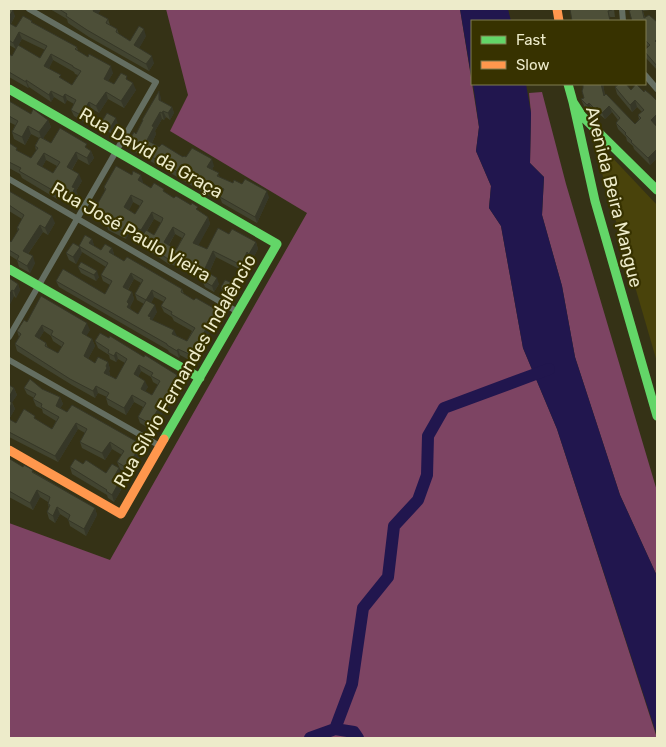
<svg xmlns="http://www.w3.org/2000/svg" width="666" height="747" font-family="Rubik,sans-serif">
	<style>
		.built { fill: #49430b }
		.green { fill: #7d4463 }
		.water { fill: #21164e }
		.lines { fill: none; stroke-linecap: round; stroke-linejoin: round }
		.river { stroke: #21164e; stroke-width: 12 }
		.street { stroke: #646e61; stroke-width: 6 }
		.fast { stroke: #63d668; stroke-width: 9 }
		.slow { stroke: #ff974d; stroke-width: 9 }
		.wall { fill: #424430; fill-rule: evenodd }
		.shaded-wall { fill: #363727 }
		.building { fill: #4d4f38; stroke: #363727; fill-rule: evenodd }
		.labels { text-anchor: middle; stroke-width: 4.5; stroke-linejoin: round; paint-order: stroke }
		.street-label { font-size: 18px; fill: #edebca; stroke: #373200 }
	</style>
	<rect width="100%" height="100%" fill="#353216"/>
	<path class="built" d="M605,150L657,205V362L597,156Z"/>
	<path class="green" d="M166,9H460L479,127L476,151L491,186L489,208L501,226L523,348L557,429L657,738H9V523L110,560L307,213L170,131L188,95Z
		M542,92L566,184L657,491V576L620,495L575,357L562,286L542,215L544,177L530,163L531,113L529,93Z"/>
	<path class="water" d="M460,9H508L511,21H472V81Z
		M473,84H526L531,113L530,163L544,177L542,215L562,286L575,357L620,495L657,576V736L557,429L523,348L501,226L489,208L491,186L476,151L479,127Z"/>
	<g class="lines">
		<path class="river" d="M335,729L354,732L358,738
			M310,738L335,729L352,684L363,608L388,577L394,526L418,500L427,475L428,436L444,408L549,369"/>
		<path class="street" d="M622,9L623,21
			M645,75L657,89
			M9,179L238,312
			M9,337L156,82L29,9
			M9,360L160,446"/>
		<path class="fast" d="M568,84L573,102L582,116L657,190
			M9,89L277,244L164,439
			M573,102L595,201L657,416
			M9,269L200,378"/>
		<path class="slow" d="M557,9L559,21
			M9,450L121,514L164,439"/>
	</g>
	<path class="wall" d="M9,9L15,16L11,24L16,27L33,23L77,47L78,51L113,73L108,81L114,84L128,80L136,90L124,108L108,99L99,113L91,108L84,122L74,116L71,110L74,104L67,100L65,104L54,97L51,102L29,87L28,88L9,77V54L12,56L40,58L45,50L22,39L16,49L9,45ZM53,60L74,72L75,74L78,75L72,85L62,79L49,68Z
		M50,9H101L98,14L108,19L110,25L117,29L119,34L130,41L146,36L139,48L154,63L149,71L89,37L68,23L67,19Z
		M570,9H614L615,17H611Z
		M631,9H657L643,11L645,18L657,22V70L646,58L645,55V50L648,47L645,43V21L631,10Z
		M583,84H603L605,95L635,124L639,119L638,115L642,112L637,107L632,112L617,94L615,87L626,84L657,127V158L650,165L634,149L633,146L627,141L626,137L618,129L616,123L618,120L612,112L605,119L599,114L597,116L592,110L590,112L584,106L581,99L584,98Z
		M161,98V101L172,107L174,113L170,120L166,117L164,120L162,119L155,131L156,134L152,143L159,147L183,157H186L214,166L212,169L221,178L269,197L257,223L222,203L220,197L222,194L215,190L211,197L130,149L128,143L136,134L143,121L142,120Z
		M9,101L31,114L48,120L51,127L43,138L51,143L89,150L91,151L94,158L89,165L78,159L72,170L82,181L76,191L78,195L73,204L58,196L57,199L22,178L20,174L9,168V143L18,152L31,158L36,151L35,146L39,138L31,134L25,145L14,139L12,132L15,125L9,122ZM46,160L57,166L53,173L42,167Z
		M101,123L118,124L112,134L104,129Z
		M132,175L143,182L142,183L151,188L165,192L174,198L199,211L208,217L210,224L198,245L207,249L229,234L256,242L258,249L252,260L250,259L243,271L216,257L209,273L219,284L214,292L205,287L202,280L171,264L170,265L142,246L140,240L142,236L131,230L126,239L108,230L107,225L93,216L91,209L98,203L105,191L104,187ZM133,202L140,206L135,214L129,210ZM154,219L161,223L154,235L147,231ZM175,234L182,238L176,250L169,245Z
		M9,191L55,223L48,235L43,232L28,254L35,263L30,273L19,267L17,260L9,255V240L11,242L18,231L17,228L22,219L9,211Z
		M92,239L94,246L101,250L112,248L114,254V255L124,261L182,289L184,294L194,300L217,310L219,316L193,362L180,355L179,358L169,352L168,350L59,287L56,281L105,294L110,285L103,281L101,275L106,267L82,252L76,264L69,260L66,253ZM134,279L141,283L135,294L137,300L144,304L138,314L131,310L130,307L134,299L132,292L128,290ZM154,297L164,302L161,306L164,312L172,317L174,321L192,331L187,341L177,336L152,320L157,312L151,303Z
		M78,267L99,277L96,281L81,273Z
		M9,278L18,284L20,290L16,298L14,296L9,306Z
		M235,284L236,288L231,296L222,290L221,287Z
		M27,322L90,330L86,336L92,339L95,346L88,359L95,363L108,362L110,369L109,371L110,374L109,375L116,379L125,363L118,359L116,362L110,359L109,355L98,348L95,341L180,381L173,393L175,398L169,407L167,406L152,430L140,423L138,417L143,407L134,402L126,415L108,405L106,398L107,397L98,393L95,398L72,385L17,351L15,344L19,337L17,331ZM44,331L51,336L53,341L62,347L58,353L48,348L46,343L39,339ZM141,371L151,377L153,382L158,385L152,395L145,391L148,387L138,377Z
		M9,385L14,388L17,395L12,402L15,409L9,419L16,423L36,420L52,429L56,421L43,413L42,409L36,406L33,399L34,398L27,394L24,388L42,389L60,397L63,404L60,408L67,412L141,444L143,451L130,474L120,469L117,462L122,455L112,449L105,460L82,448L80,442L85,433L78,429L58,462L9,437Z
		M9,460L35,473L95,508L97,515L86,536L70,526L68,519L60,514L55,523L49,519L47,512L49,508L48,504V502L40,497L33,510L9,497Z
		M83,464L106,473L121,474L117,483L118,484L121,490L114,502L108,498L107,495L72,474L70,467Z"/>
	<path class="shaded-wall" d="M94,9H101L96,18L93,11Z
		M13,10L15,16L9,27V17Z
		M144,29L146,36L137,52L134,45Z
		M19,32L22,39L16,49L13,43Z
		M51,54L53,60L47,72L44,66Z
		M152,56L154,63L149,71L146,64Z
		M111,66L113,73L106,85L104,79Z
		M26,80L29,87L28,88L26,82Z
		M133,83L136,90L124,108L121,101Z
		M601,84H603L606,103L604,96Z
		M51,91L54,97L51,102L49,95Z
		M159,91L161,98V106L159,100Z
		M106,92L108,99L99,113L96,106Z
		M65,94L67,100L65,104L63,97Z
		M635,100L637,107L632,112L630,105Z
		M89,102L91,108L84,122L81,115Z
		M589,103L592,110L590,112L587,105Z
		M609,106L612,112L605,119L602,113Z
		M172,107L174,113L170,120L168,113Z
		M597,107L599,114L597,116L595,109Z
		M163,111L166,117L164,120L162,113Z
		M160,112L162,119L155,131L156,134L150,147L147,140L152,126Z
		M657,114V123L653,126L651,120Z
		M116,118L118,124L112,134L110,128Z
		M48,120L51,127L42,140L39,132Z
		M28,126L31,134L25,145L22,137Z
		M656,150L657,158L650,165L648,158Z
		M91,151L94,158L89,165L87,158Z
		M76,152L78,159L69,174L67,167Z
		M44,153L46,160L40,171L37,164Z
		M212,159L214,166L210,173L207,167Z
		M79,174L82,181L76,191L78,195L73,204L70,197L72,187Z
		M141,175L143,182L140,187L138,180Z
		M212,184L215,190L211,197L209,190Z
		M55,189L58,196L57,199L54,191Z
		M267,191L269,197L257,223L255,217Z
		M131,195L133,202L127,214L124,207Z
		M152,212L154,219L143,237L141,230Z
		M52,216L55,223L48,235L45,228Z
		M208,217L210,224L196,250L193,243Z
		M129,224L131,230L126,239L124,232Z
		M40,225L43,232L25,258L23,251Z
		M173,227L175,234L166,249L164,242Z
		M92,239L94,245L91,250L89,243Z
		M256,242L258,249L252,260L249,254Z
		M80,247L82,253L76,264L73,257Z
		M112,248L114,254L112,259L109,252Z
		M213,251L216,257L205,282L202,275Z
		M247,252L250,259L243,271L241,265Z
		M33,256L35,263L30,273L27,266Z
		M169,257L171,264L170,265L168,259Z
		M97,271L99,277L96,281L94,275Z
		M131,273L134,279L125,294L123,287Z
		M217,278L219,284L214,292L212,286Z
		M18,284L20,290L16,298L14,291Z
		M235,284L236,288L231,296L230,293Z
		M12,290L14,296L9,306V295Z
		M152,290L154,297L149,307L146,300Z
		M132,292L134,299L130,307L131,310L127,307V302Z
		M155,305L157,312L152,321L148,316Z
		M217,310L219,316L193,362L191,355Z
		M87,323L90,330L84,340L82,333Z
		M42,325L44,331L37,343L35,336Z
		M174,330L177,336L172,334Z
		M92,339L95,346L86,363L84,356Z
		M178,349L180,355L179,358L177,351Z
		M116,352L118,359L116,362L114,356Z
		M108,362L110,369L109,371L110,374L107,379L104,373L106,366Z
		M139,365L141,371L136,381L134,374Z
		M177,375L180,381L173,393L175,398L169,407L167,401L169,389Z
		M145,381L148,387L143,395L141,389Z
		M96,386L98,393L95,398L93,391Z
		M14,388L17,395L10,406L9,404V397Z
		M132,395L134,402L126,415L124,408Z
		M60,397L63,404L58,412L56,406Z
		M165,399L167,406L152,430L149,423Z
		M12,403L15,409L9,419V409Z
		M76,423L78,429L58,462L55,456Z
		M110,442L112,449L105,460L102,453Z
		M141,444L143,451L130,474L127,468Z
		M119,468L121,474L114,487L112,480Z
		M118,484L121,490L114,502L112,495Z
		M37,490L40,497L33,510L30,503Z
		M57,507L60,514L55,523L53,516Z
		M95,508L97,515L86,536L84,529Z"/>
	<path class="building" d="M9,9L13,10L9,17Z
		M59,9H94L93,11L108,19L106,23L117,29L116,32L130,41L139,26L144,29L134,45L152,56L146,64L87,30L66,16L67,14Z
		M570,9H612V10L608,11L610,21H572Z
		M631,9H642L644,18L649,15L657,22V39L655,41L657,43V66L645,52V50L650,45L645,40V21H632L629,10H631Z
		M23,16L32,21L31,22L77,47L75,49L88,57L89,54L111,66L104,79L114,84L121,73L127,76L126,79L133,83L121,101L106,92L96,106L89,102L81,115L71,110L76,100L65,94L63,97L51,91L49,95L26,80V82L9,72V54L12,56L18,45L40,58L47,46L19,32L13,43L9,40V23L16,27ZM51,54L73,66V67L81,71L72,85L59,77L61,75L44,66Z
		M583,84H601L604,96L606,94L608,96L635,124L641,118L638,115L644,110L635,100L630,105L615,87L618,85L617,84H626L631,90L636,84L644,92L645,90L651,95L657,101V114L651,120L657,127V152L656,150L648,158L631,142L632,141L625,134L626,133L616,123L620,118L609,106L602,113L597,107L595,109L589,103L587,105L581,99L584,98L582,91L583,88Z
		M159,91V100L172,107L168,113L163,111L162,113L160,112L152,126L154,127L147,140L159,147L162,144L183,157L184,156L186,157L192,148L212,159L207,167L219,173L217,176L233,183L234,180L242,184L245,179L267,191L255,217L220,197L224,189L212,184L209,190L128,143L134,132L136,134L143,120H142Z
		M9,101L31,114L33,109L48,120L39,132L28,126L22,137L12,132L18,121L9,116Z
		M107,113L116,118L110,128L101,123Z
		M60,128L87,144L85,147L91,151L87,158L76,152L67,167L79,174L72,187L75,188L70,197L55,189L54,191L19,171L21,168L9,162V143L17,148L16,150L31,158L38,148L35,146L40,137L51,143ZM44,153L60,162L53,173L37,164Z
		M116,166L132,175L133,171L141,175L138,180L151,188L154,183L164,189L163,191L174,198L176,196L191,205L192,203L198,207L196,209L208,217L193,243L207,249L218,228L229,234L232,229L256,242L249,254L247,252L241,265L213,251L202,275L169,257L168,259L140,240L146,230L154,235L162,221L163,218L152,212L141,230L129,224L124,232L106,223L108,220L91,209L96,201L98,203L106,189L104,187ZM131,195L143,201L135,214L124,207ZM173,227L185,234L176,250L164,242Z
		M9,191L52,216L45,228L40,225L23,251L33,256L27,266L17,260L19,256L9,250V240L11,242L19,229L17,228L24,215L9,205Z
		M85,235L92,239L89,243L101,250L105,244L112,248L109,252L124,261L127,257L182,289L181,292L194,300L196,298L217,310L191,355L178,349L177,351L167,345V344L56,281L63,269L105,294L112,281L101,275L108,263L79,246ZM131,273L143,280L135,294L146,300L152,290L166,298L161,306L172,312L171,314L195,328L187,341L172,334L174,330L150,319L151,317L148,316L155,305L146,300L138,314L127,307L129,304L127,302L132,292L123,287Z
		M73,243L80,247L73,257L66,253Z
		M81,262L97,271L94,275L78,267Z
		M207,272L217,278L212,286L202,280Z
		M9,278L18,284L14,291L12,290L9,295Z
		M225,280L235,284L230,293L221,287Z
		M41,296L87,323L82,333L92,339L84,356L95,363L98,357L108,362L106,366L107,368L104,373L116,379L127,359L116,352L114,356L108,353L109,350L95,341L100,333L109,338L110,336L144,357L145,355L177,375L169,389L172,392L167,401L165,399L149,423L138,417L146,403L132,395L124,408L106,398L109,393L96,386L93,391L70,379L15,344L21,334L17,331L24,320L27,322ZM42,325L53,331L51,335L64,343L58,353L45,346L46,343L35,336ZM139,365L153,373L151,376L160,381L152,395L141,389L145,381L134,374Z
		M30,379L42,389L60,397L56,406L67,412L72,405L141,444L127,468L117,462L124,451L110,442L102,453L80,442L87,429L76,423L55,456L9,432V419L16,423L24,409L35,416L34,418L52,429L59,417L41,407L42,404L33,399L36,394L24,388Z
		M9,385L14,388L9,397Z
		M9,400L12,403L9,409Z
		M10,459L23,467L24,465L33,470L32,472L95,508L84,529L68,520L70,515L57,507L53,516L47,512L50,505L48,504L50,497L37,490L30,503L9,491V460Z
		M75,459L83,464L86,460L106,473L112,464L119,468L112,480L118,484L112,495L106,491L107,490L70,467Z"/>
	<g class="labels">
		<g class="street-label">
			<text transform="translate(151 153) rotate(30)" y="6">Rua David da Graça</text>
			<text transform="translate(614 197) rotate(76)" y="6">Avenida Beira Mangue</text>
			<text transform="translate(131 232) rotate(30)" y="6">Rua José Paulo Vieira</text>
			<text transform="translate(185 371) rotate(-60)" y="6">Rua Sílvio Fernandes Indalêncio</text>
		</g>
	</g>
	<rect width="666" height="747" fill="none" stroke="#edebca" stroke-width="20"/>
	<rect x="471" y="20" width="175" height="65" fill="#373200" stroke="#807c51"/>
	<rect x="481" y="36" width="25" height="8" fill="#63d668" stroke="#807c51"/>
	<text x="516" y="45" font-size="15" fill="#edebca">Fast</text>
	<rect x="481" y="61" width="25" height="8" fill="#ff974d" stroke="#807c51"/>
	<text x="516" y="70" font-size="15" fill="#edebca">Slow</text>
</svg>
